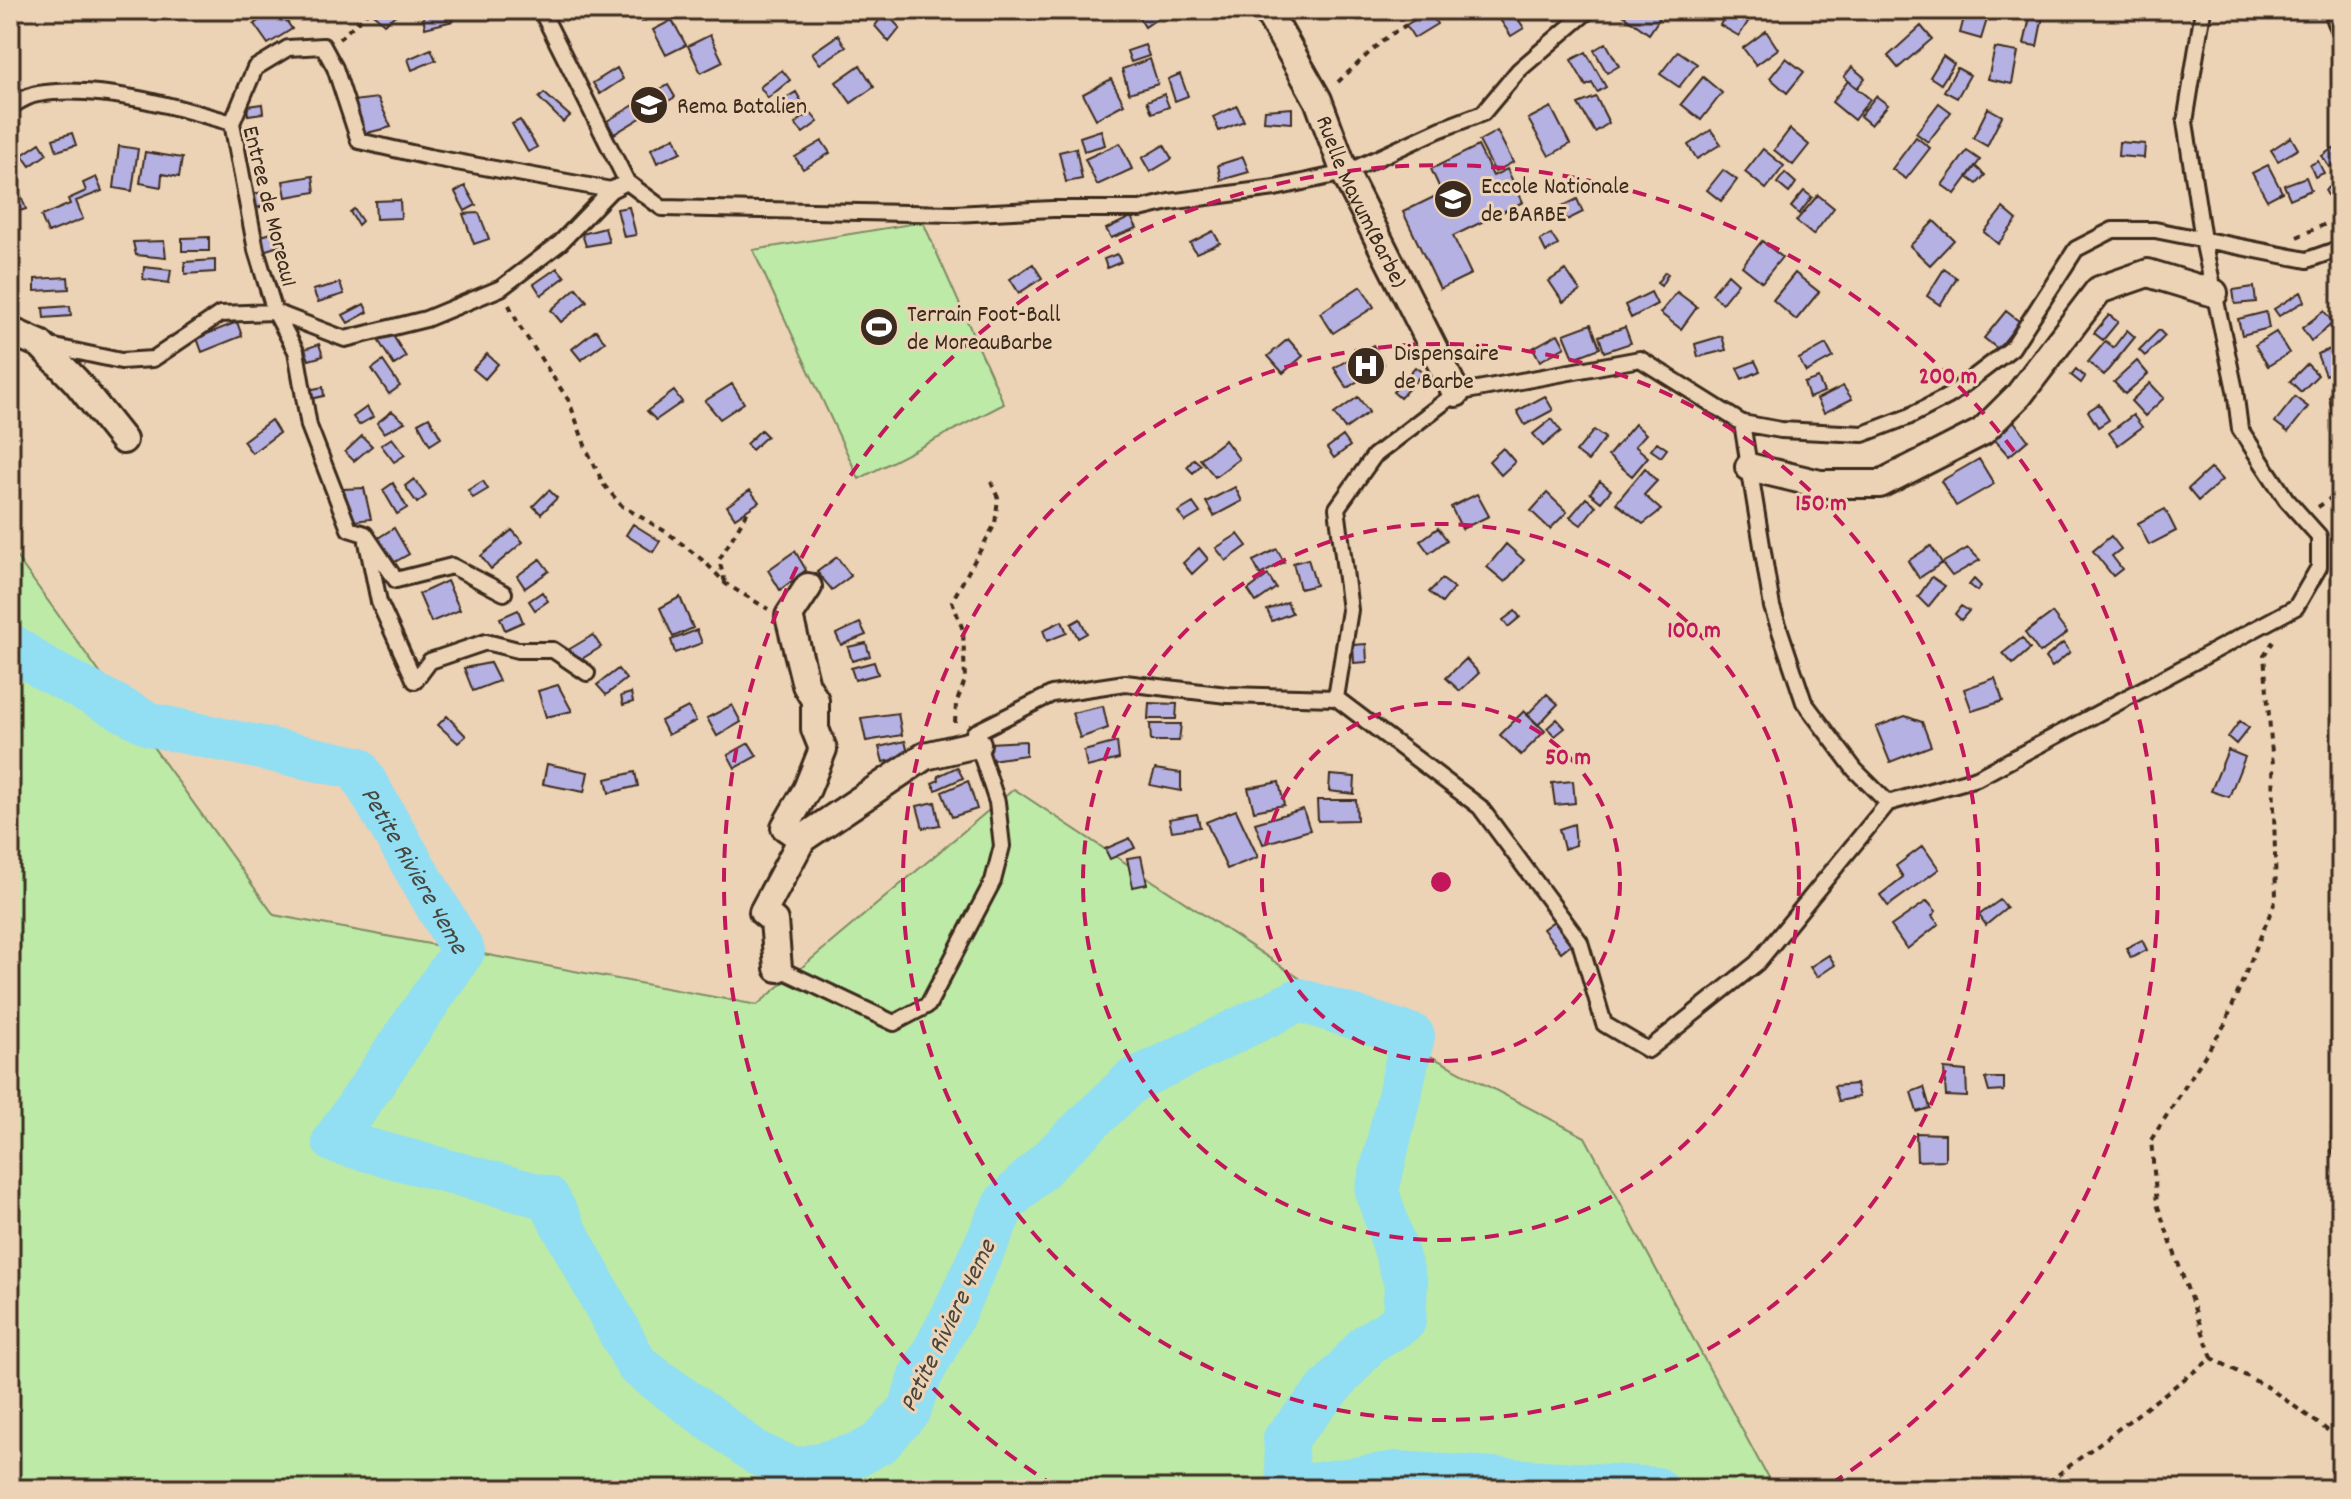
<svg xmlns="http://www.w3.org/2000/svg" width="2351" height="1499" font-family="Dekko,sans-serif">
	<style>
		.green { fill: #beeaa7; stroke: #7c8a62; stroke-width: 2 }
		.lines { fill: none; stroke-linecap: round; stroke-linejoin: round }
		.river { stroke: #92def2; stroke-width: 44 }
		.building { fill: #b5b1e2; stroke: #3b2a1e; stroke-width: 2 }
		.service-casing { stroke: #3b2a1e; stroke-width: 20 }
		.minor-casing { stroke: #3b2a1e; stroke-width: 32 }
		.path { stroke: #3b2a1e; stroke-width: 4; stroke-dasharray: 6 6; stroke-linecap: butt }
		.service { stroke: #edd3b5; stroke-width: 14 }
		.minor { stroke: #edd3b5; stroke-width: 26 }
		.ring { fill: none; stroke: #c2185b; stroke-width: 4; stroke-dasharray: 14 10 }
		.labels { text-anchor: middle; stroke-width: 6; stroke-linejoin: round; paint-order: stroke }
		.poi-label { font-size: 24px; fill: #3b2a1e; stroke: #edd3b5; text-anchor: start }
		.street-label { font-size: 24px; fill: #3b2a1e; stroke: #edd3b5 }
		.water-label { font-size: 26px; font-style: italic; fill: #48453e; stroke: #edd3b5 }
		.centre { fill: #c2185b; stroke: #edd3b5; stroke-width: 4 }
		.ring-label { font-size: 24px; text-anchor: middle; font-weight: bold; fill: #c2185b; stroke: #edd3b5; stroke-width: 6; stroke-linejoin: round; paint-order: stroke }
	</style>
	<rect width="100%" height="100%" fill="#edd3b5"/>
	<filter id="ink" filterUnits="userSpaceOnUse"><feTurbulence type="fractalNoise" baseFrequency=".0125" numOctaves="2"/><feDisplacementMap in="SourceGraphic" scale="16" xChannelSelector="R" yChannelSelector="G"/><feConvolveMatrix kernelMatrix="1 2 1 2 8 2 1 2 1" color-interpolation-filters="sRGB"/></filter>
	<g filter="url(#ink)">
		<path class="green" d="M923,222L1004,404L859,479L753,250Z
			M10,548L274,915L757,1005L1014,789L1367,1023L1585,1137L1774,1489H10Z"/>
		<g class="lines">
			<path class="river" id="s1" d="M10,645L45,669L152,725L357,768L463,951L334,1141L548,1198L637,1365L758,1454L796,1470L860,1454L881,1442L910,1409L920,1377L952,1317L1005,1203L1132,1081L1299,1000L1413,1036L1377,1191L1406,1284L1404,1321L1367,1345L1285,1439L1289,1488L1396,1473L1657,1489"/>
		</g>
		<path class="building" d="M274,10H279L292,29L268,44L254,24Z
			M369,10H401V11L384,24Z
			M442,10H450L453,21L425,28L423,15Z
			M637,10H668L642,22Z
			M1143,10H1167L1168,11L1145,27L1137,14Z
			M1505,10H1512L1524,28L1511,36L1497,15Z
			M1616,10H1665L1649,34Z
			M1728,10H1747L1753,14L1739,36L1720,25Z
			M1966,10L1988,16L1981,39L1960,33Z
			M1429,11L1437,24L1414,38L1406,25Z
			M885,12L900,28L889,42L875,26Z
			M2043,16L2037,46L2024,44L2030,17Z
			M672,20L686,45L666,55L653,30Z
			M1921,26L1932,39L1898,68L1888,56Z
			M1766,31L1778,49L1756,65L1743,48Z
			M710,35L723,62L701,73L688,46Z
			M838,35L846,47L820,64L812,53Z
			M1606,43L1619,66L1607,73L1594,50Z
			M1145,45L1149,56L1131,62L1127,51Z
			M1995,48L2018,52L2012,84L1988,79Z
			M431,49L436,60L412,70L408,59Z
			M1678,51L1697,64L1679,87L1660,74Z
			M1586,52L1606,87L1597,92L1592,83L1586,86L1571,60Z
			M1943,56L1954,64L1941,84L1930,77Z
			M1786,58L1804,72L1787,93L1770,78Z
			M1150,59L1158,84L1129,93L1122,69Z
			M860,65L874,87L851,103L836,82Z
			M1852,67L1865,78L1857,88L1844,77Z
			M617,68L623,79L600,94L593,83Z
			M1957,68L1970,75L1957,98L1944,91Z
			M782,70L790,80L768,98L760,87Z
			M1180,74L1188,96L1175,101L1168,79Z
			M1703,77L1722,93L1701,120L1681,104Z
			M1111,79L1124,104L1096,119L1083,94Z
			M1848,81L1870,99L1854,120L1832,102Z
			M668,85L675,97L614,134L607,121Z
			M796,92L803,104L778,119L771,107Z
			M544,93L570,116L563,122L539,98Z
			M1164,94L1169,107L1152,113L1147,101Z
			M1876,96L1888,105L1871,125L1860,116Z
			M1596,97L1609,123L1595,132L1578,104Z
			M378,98L391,127L363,134L352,101Z
			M1939,103L1951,112L1928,142L1916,133Z
			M262,104L263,113L248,115L247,106Z
			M1237,106L1244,121L1219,131L1213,117Z
			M1551,107L1570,144L1549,156L1528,119Z
			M1292,108V123L1264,121L1265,110Z
			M1988,108L2002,116L1987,146L1973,138Z
			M810,112L818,122L803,133L795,124Z
			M520,120L537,147L528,152L512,124Z
			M1790,129L1809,145L1793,165L1774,150Z
			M1101,130L1105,145L1084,151L1080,137Z
			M1711,130L1721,144L1697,159L1688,145Z
			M1497,131L1513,162L1495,172L1479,141Z
			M72,133L76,145L57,151L53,139Z
			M675,137L681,152L657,163L651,149Z
			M1916,137L1930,148L1906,179L1892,169Z
			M2291,137L2298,149L2278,161L2271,150Z
			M822,141L830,153L803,169L795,157Z
			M2119,142L2145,144L2144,158L2118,156Z
			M40,143L47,154L30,166L22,155Z
			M1120,143L1132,169L1097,185L1085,159Z
			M1164,145L1172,159L1150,172L1142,158Z
			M119,146L138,149L132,191L114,188Z
			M1478,146L1493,176L1507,169L1523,202L1453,236L1471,274L1440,289L1403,212L1442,193L1431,169Z
			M1076,148L1082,179L1066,182L1059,152Z
			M2333,148L2341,159L2329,167L2322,156Z
			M1763,149L1784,166L1766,189L1745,172Z
			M1967,151L1980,160L1955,194L1942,185Z
			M145,152L182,158L179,177L162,174L161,187L140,183Z
			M1243,157L1249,172L1221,180L1218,165Z
			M2318,161L2324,173L2315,177L2310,165Z
			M2268,165L2282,192L2267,200L2252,173Z
			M1975,166L1985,175L1977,184L1967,177Z
			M1723,170L1737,180L1721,201L1707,190Z
			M1785,173L1796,183L1789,193L1777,183Z
			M313,176L315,192L286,197L283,181Z
			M96,177L102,191L76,201L83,219L48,233L41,216L70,204L68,199L86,191L83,183Z
			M2306,177L2311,190L2290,199L2284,185Z
			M2340,181L2341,195L2331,201L2325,190Z
			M465,186L476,205L465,211L455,192Z
			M266,191L269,205L243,211L240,198Z
			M1804,191L1812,197L1799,214L1791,207Z
			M20,193L26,209L10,214V196Z
			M1818,195L1834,208L1813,235L1796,221Z
			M1577,199L1583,212L1567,220L1561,207Z
			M400,200L401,218L376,219L375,201Z
			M629,207L636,235L624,237L617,209Z
			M2003,208L2017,220L1998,244L1984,232Z
			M354,209L362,221L358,225L350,212Z
			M479,213L489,239L474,244L463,214Z
			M1131,217L1137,228L1111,238L1106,229Z
			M1934,221L1954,240L1930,265L1910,246Z
			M605,228L609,242L586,246L582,234Z
			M281,230L285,244L260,252L255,238Z
			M1213,231L1220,243L1196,253L1190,243Z
			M10,233L16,256L10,257Z
			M1551,234L1558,245L1546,252L1540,240Z
			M209,237V251H182V238Z
			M164,241L166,258L136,255L133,242Z
			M1762,241L1782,257L1762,282L1742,266Z
			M1117,254L1121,262L1107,268L1104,259Z
			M215,260V272L185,274V262Z
			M1033,264L1042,278L1019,293L1010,279Z
			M144,267L171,270L169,283L143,279Z
			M557,268L565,277L541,295L534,284Z
			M1944,269L1957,278L1940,305L1927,296Z
			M1566,270L1580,291L1563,302L1549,281Z
			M1665,272L1668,274L1661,286L1657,283Z
			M1795,273L1819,292L1796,320L1773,300Z
			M1728,274L1738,283L1722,303L1712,294Z
			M68,277L69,289L35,291V279Z
			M340,283L344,294L318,302L313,290Z
			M1361,286L1374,307L1333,333L1320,313Z
			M2254,287L2256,302L2235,304L2233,290Z
			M576,288L587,301L561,322L551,310Z
			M1651,292L1657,304L1631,318L1625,305Z
			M1677,292L1697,307L1681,329L1660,313Z
			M2301,292L2305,301L2279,316L2274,309Z
			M364,304L368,312L348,323L343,315Z
			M70,306L71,316L44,318L43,308Z
			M2006,311L2020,322L1998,349L1984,338Z
			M2324,311L2333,323L2311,341L2302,328Z
			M2266,312L2269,328L2242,335L2238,319Z
			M2109,315L2118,322L2103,340L2094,333Z
			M237,322L242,336L202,352L197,338Z
			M1591,324L1600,348L1574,358L1564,334Z
			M1625,327L1631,343L1604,352L1599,336Z
			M596,330L605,342L581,360L572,349Z
			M2127,330L2135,337L2104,375L2088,362L2104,343L2106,341L2113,348Z
			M2159,330L2165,336L2145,356L2139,350Z
			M2276,332L2289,353L2268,366L2255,345Z
			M392,334L406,357L394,365L378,340Z
			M1558,334L1565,347L1540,361L1533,348Z
			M1722,336L1726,350L1698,357L1695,344Z
			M1288,339L1303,356L1283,373L1268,356Z
			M319,344L323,356L309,360L305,349Z
			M1826,344L1833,357L1806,372L1799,359Z
			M1373,345L1384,364L1347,388L1334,368Z
			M2341,345V369L2325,375L2317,354Z
			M487,354L498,364L485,379L473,369Z
			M383,361L400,386L389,394L372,369Z
			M1755,361L1760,371L1742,379L1737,368Z
			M2137,361L2148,374L2125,394L2114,382Z
			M2307,364L2318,375L2301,392L2290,381Z
			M1415,367L1423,373L1400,398L1393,392Z
			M2076,369L2085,377L2081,383L2071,375Z
			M1818,378L1824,392L1809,398L1804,383Z
			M2150,383L2164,398L2145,416L2131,401Z
			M732,384L744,403L720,419L705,401Z
			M1843,386L1852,399L1824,413L1817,399Z
			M323,387L324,396L310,399L308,390Z
			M674,391L682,402L656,420L647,411Z
			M2341,394V408L2332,410L2329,397Z
			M1545,396L1553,410L1525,425L1517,411Z
			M1358,397L1369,412L1345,429L1334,414Z
			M2295,397L2308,407L2288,432L2275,422Z
			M2099,404L2109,420L2098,427L2088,411Z
			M367,407L373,417L359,425L353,417Z
			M392,411L405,422L384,433L377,423Z
			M2133,415L2142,427L2118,445L2109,433Z
			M429,417L441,438L430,445L418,423Z
			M1552,419L1561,431L1543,446L1533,434Z
			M271,420L279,433L252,453L243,441Z
			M2013,420L2028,440L2009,456L1992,437Z
			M1635,424L1646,434L1635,446L1648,457L1632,476L1608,456Z
			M761,430L767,436L752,450L746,444Z
			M1594,430L1605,438L1588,461L1576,452Z
			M362,436L372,446L354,461L345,452Z
			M1343,436L1350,446L1334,458L1327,448Z
			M392,438L405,455L394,462L381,445Z
			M1225,440L1239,459L1215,477L1200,459Z
			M1657,442L1667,449L1661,457L1651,450Z
			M1503,448L1515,462L1501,475L1489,461Z
			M1194,459L1201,465L1193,473L1187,467Z
			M1979,459L1994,484L1956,506L1941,481Z
			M1645,468L1657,481L1644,495L1661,510L1643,524L1616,503Z
			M2211,468L2222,480L2198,501L2188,489Z
			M414,479L426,496L417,503L405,486Z
			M483,481L488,489L473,498L468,490Z
			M1600,481L1611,490L1601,502L1590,493Z
			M393,483L407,508L397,514L383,490Z
			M1235,487L1242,501L1214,516L1206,502Z
			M364,488L371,519L354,521L343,489Z
			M549,490L557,498L541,514L533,506Z
			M750,490L759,502L735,518L727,506Z
			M1547,493L1567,512L1550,529L1531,511Z
			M1477,494L1489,516L1462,529L1451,507Z
			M1586,498L1596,506L1581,525L1570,517Z
			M1193,503L1200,513L1185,522L1178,512Z
			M2165,509L2176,531L2149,545L2138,523Z
			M633,524L660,541L653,552L626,535Z
			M394,528L409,554L393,563L378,538Z
			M1438,528L1447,540L1429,553L1420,541Z
			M512,530L523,542L491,569L481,556Z
			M1238,534L1247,546L1226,561L1216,548Z
			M2111,536L2121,549L2112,556L2122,569L2113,576L2093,551Z
			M1506,544L1524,560L1505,582L1487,567Z
			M1931,546L1942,563L1919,578L1908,561Z
			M1199,548L1208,559L1192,574L1183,563Z
			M1968,548L1980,560L1952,576L1942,563Z
			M1277,549L1284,562L1260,575L1253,561Z
			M795,551L806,570L780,590L768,570Z
			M837,557L851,576L832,590L817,572Z
			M540,559L549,571L525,588L517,576Z
			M1308,559L1316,585L1300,589L1293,563Z
			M1268,575L1276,588L1256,602L1248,590Z
			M1932,577L1945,586L1928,607L1918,597Z
			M1442,579L1454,588L1442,603L1429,592Z
			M1974,579L1981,586L1977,591L1969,585Z
			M447,581L460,610L431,622L419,594Z
			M542,592L548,601L535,610L529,601Z
			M680,597L693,628L673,637L660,608Z
			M1287,602L1292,613L1272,621L1267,610Z
			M1961,606L1969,611L1961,620L1955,614Z
			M518,610L523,622L505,630L500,618Z
			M1515,611L1520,617L1508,627L1503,620Z
			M2052,613L2067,633L2040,653L2025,633Z
			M1080,619L1087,633L1078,638L1071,624Z
			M1062,621L1067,633L1047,641L1043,630Z
			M860,623L866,635L841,645L836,634Z
			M697,630L702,643L675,653L671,640Z
			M593,635L601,647L575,663L568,650Z
			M2022,638L2030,649L2013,664L2003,653Z
			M866,643L870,656L852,661L848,647Z
			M2063,643L2070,652L2052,667L2045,658Z
			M1366,644L1367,662L1354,663L1353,645Z
			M1466,659L1479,673L1460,691L1446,678Z
			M874,662L878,674L855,680L851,668Z
			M490,663L499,681L473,691L464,668Z
			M618,669L626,679L606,695L597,685Z
			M1995,678L2003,701L1972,711L1964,689Z
			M558,685L572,711L546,717L538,691Z
			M631,693L633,702L623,705L621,696Z
			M1547,694L1558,704L1538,725L1527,715Z
			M1149,703L1177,704L1176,719H1148Z
			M732,705L741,722L717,736L707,718Z
			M1103,706L1108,728L1080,738L1072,713Z
			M688,707L696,721L668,735L661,721Z
			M1524,711L1545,731L1521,755L1500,735Z
			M898,713L902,735L866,741L861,718Z
			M447,716L466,736L458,743L438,725Z
			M1905,716L1922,722L1931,746L1890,762L1876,727Z
			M1557,719L1565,728L1555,736L1547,728Z
			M2240,721L2249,728L2236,744L2228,737Z
			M1150,724H1181L1179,741H1151Z
			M905,741L909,757L883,762L879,747Z
			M1026,741V755L991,760L989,743Z
			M1117,742L1119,759L1087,767L1084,751Z
			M749,743L757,756L735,768L728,755Z
			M2228,750L2245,757L2229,797L2211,791Z
			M547,764L588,772L584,792L543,784Z
			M957,767L963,778L936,790L932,783L939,780L938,776Z
			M1155,769L1181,773V791L1150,785Z
			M635,772L638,786L609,793L606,779Z
			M1330,775L1355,777L1354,794L1329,791Z
			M968,781L977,809L952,817L942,792Z
			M1573,781L1575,803L1555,805L1552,783Z
			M1279,782L1284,805L1254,811L1248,788Z
			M1317,800H1356L1357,820L1318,821Z
			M935,802L940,825L923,828L917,806Z
			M1303,809L1310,830L1263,844L1255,823Z
			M1236,810L1258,857L1227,869L1206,822Z
			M1197,814L1200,827L1172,831L1169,819Z
			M1574,824L1576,845L1564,849L1559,829Z
			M1130,838L1135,848L1110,859L1105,849Z
			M1923,846L1939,869L1888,906L1880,895L1903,877L1896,866Z
			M1141,856L1147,884L1133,887L1127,858Z
			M2000,900L2007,908L1986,925L1979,915Z
			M1927,901L1936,911L1932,916L1939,924L1907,949L1891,926Z
			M1554,921L1571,944L1561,952L1543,929Z
			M2142,940L2147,950L2131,958L2126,948Z
			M1829,955L1835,965L1817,977L1810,967Z
			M1944,1069L1966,1071L1967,1097L1946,1096Z
			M1985,1078H2004V1091L1989,1092Z
			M1856,1084L1859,1097L1839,1101L1834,1086Z
			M1924,1087L1930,1108L1917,1112L1911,1092Z
			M1916,1133L1945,1134V1160L1917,1161Z"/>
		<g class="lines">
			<defs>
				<path id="service" d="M541,10L627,182L662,208L955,214L1053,209H1140L1169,202L1275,188L1345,173L1441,129L1483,113L1519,70L1589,10
					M2332,10L2341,39
					M10,107C18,102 28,95 38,94C98,84 174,106 232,123L256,250L275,312L345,339L426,319L501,288L560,243L611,190L627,182
					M232,123L255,68L288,48L323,46L335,68L359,141L429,157L611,190
					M46,345L121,361L153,359L220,314L275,312L296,351L309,426L349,529L365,534L396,580L452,566L504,593
					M1742,423L1772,607L1804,702L1855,770L1888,803
					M367,542L379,602L415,681L430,661L486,642L518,650H553L587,673
					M1336,698L1480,807L1580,942L1604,1024L1648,1050L1757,963L1888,803L1977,778L2296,607L2319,567V536L2286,499L2240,429L2235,390L2203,240L2185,122L2203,10
					M778,968L894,1023L928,1005L993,881L1002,846L997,802L974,733L1052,694L1125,683L1227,695L1336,698L1350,610L1337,508L1374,456L1456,393L1640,359L1742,423L1781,430L1863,434L1908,417L1949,396L2012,348L2076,249L2113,230H2155L2307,260L2341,248"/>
				<g id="minor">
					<path id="s2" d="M1267,10L1318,100L1345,173L1456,393"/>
					<path d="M10,331L40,344L76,381L123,440"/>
					<path d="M1749,467L1820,484H1880L1982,432L2019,395L2099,290L2148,273L2214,293"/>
					<path d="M802,839L785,827L807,789L823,749L815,729V700L806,685L789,616L808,587"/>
					<path d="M778,968L774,921L763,912L802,839L925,756L977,744"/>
				</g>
			</defs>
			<use href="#service" class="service-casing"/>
			<use href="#minor" class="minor-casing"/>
			<path class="path" d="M339,39L366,14L363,10
				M1338,82L1383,40L1406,25
				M2297,237L2341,217
				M509,305L520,327L569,401L586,448L604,485L622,506L668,533L705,562L726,584L768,609
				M2318,507L2341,491
				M725,582L719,560L750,508
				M955,723L956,704L965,680L963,630L952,601L995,524L998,498L991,482
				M2341,1067L2335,1077L2332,1150L2341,1164
				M2212,1358L2157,1204L2151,1140L2225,1024L2276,899L2273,765L2264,655L2273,642
				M2039,1489L2212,1358L2269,1388L2341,1440"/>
			<use href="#service" class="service"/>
			<use href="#minor" class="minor"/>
		</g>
	</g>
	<g class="ring">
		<circle cx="1441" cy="882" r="179"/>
		<circle cx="1441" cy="882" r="358"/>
		<circle cx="1441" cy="882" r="538"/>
		<path d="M1056 1487A717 717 0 1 1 1826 1487"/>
	</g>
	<defs>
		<symbol id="school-disc" viewBox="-11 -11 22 22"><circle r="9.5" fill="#3b2a1e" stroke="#edd3b5"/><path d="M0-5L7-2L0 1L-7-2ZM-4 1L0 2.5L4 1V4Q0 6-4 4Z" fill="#fff"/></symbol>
		<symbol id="stadium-disc" viewBox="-11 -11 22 22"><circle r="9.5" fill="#3b2a1e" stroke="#edd3b5"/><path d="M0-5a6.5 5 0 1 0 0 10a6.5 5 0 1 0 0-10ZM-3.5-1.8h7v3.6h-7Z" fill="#fff"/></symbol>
		<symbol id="hospital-disc" viewBox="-11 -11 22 22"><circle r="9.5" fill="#3b2a1e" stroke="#edd3b5"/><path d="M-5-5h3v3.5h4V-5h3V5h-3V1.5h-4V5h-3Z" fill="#fff"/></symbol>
	</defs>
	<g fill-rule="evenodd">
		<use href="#school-disc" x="627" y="83" width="44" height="44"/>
		<use href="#school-disc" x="1431" y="177" width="44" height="44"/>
		<use href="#stadium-disc" x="857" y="305" width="44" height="44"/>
		<use href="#hospital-disc" x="1344" y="344" width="44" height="44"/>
	</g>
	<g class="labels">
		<g class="poi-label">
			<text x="677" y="113">Rema Batalien</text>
			<text x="1481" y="193">Eccole Nationale<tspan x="1481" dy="28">de BARBE</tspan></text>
			<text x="907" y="321">Terrain Foot-Ball<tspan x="907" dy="28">de MoreauBarbe</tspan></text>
			<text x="1394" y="360">Dispensaire<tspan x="1394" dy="28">de Barbe</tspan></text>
		</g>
		<g class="street-label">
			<text dy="8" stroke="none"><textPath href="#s2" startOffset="214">Ruelle Mavum(Barbe)</textPath></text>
			<text transform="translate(271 206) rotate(76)" y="8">Entree de Moreau1</text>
		</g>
		<g class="water-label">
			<text dy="9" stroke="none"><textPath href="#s1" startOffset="490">Petite Riviere 4eme</textPath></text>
			<text transform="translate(946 1325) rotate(-64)" y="9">Petite Riviere 4eme</text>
		</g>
	</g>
	<circle cx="1441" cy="882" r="12" class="centre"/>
	<g class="ring-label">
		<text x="1948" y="383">200 m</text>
		<text x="1821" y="510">150 m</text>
		<text x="1694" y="637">100 m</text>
		<text x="1568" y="764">50 m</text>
	</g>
	<rect width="2351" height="1499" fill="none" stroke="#edd3b5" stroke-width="40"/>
	<rect x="20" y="20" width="2311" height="1459" fill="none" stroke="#3b2a1e" stroke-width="3" filter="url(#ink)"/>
</svg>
